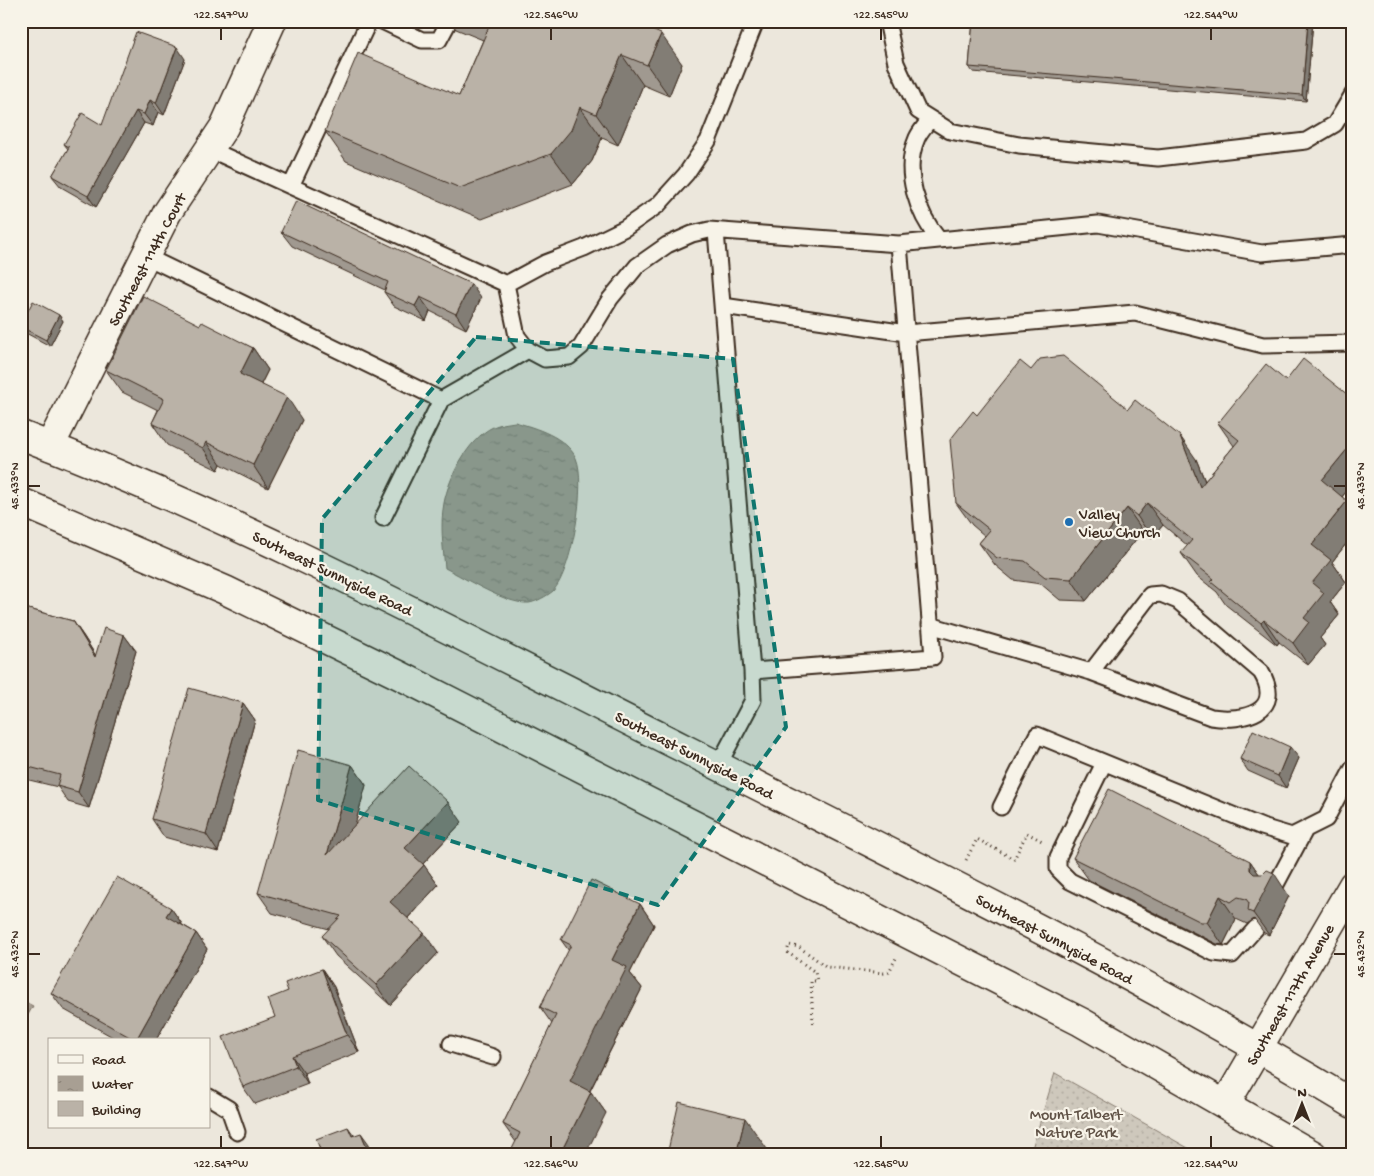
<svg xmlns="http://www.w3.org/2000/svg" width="1374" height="1176" font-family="'Gochi Hand',sans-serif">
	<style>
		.grass { fill: url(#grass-dots); stroke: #84796d }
		.water { fill: url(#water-ripples); stroke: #7c7064 }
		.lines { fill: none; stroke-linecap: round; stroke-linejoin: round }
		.lane-casing { stroke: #3b2a1e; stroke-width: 19 }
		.street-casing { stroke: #3b2a1e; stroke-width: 31 }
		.primary-casing { stroke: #3b2a1e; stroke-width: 31 }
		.path { stroke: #3b2a1e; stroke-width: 3; stroke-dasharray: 1 4; stroke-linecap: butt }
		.lane { stroke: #f7f3e8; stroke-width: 15 }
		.street { stroke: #f7f3e8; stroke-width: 28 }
		.primary { stroke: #f7f3e8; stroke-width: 28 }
		.wall { fill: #a09990; stroke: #3b2a1e }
		.shaded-wall { fill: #827d75; stroke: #3b2a1e }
		.building { fill: #bab2a7; stroke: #3b2a1e }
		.marked { fill: #0f766e; fill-opacity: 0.2; stroke: #0f766e; stroke-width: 4; stroke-dasharray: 10 6; stroke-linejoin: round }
		.ticks { fill: none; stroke: #3b2a1e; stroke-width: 2 }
		.poi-dot { fill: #1f6fb2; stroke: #f7f3e8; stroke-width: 2 }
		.labels { text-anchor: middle; stroke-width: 4.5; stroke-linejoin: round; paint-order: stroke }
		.street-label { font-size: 16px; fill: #3b2a1e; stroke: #f7f3e8 }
		.poi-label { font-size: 16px; fill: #3b2a1e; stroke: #f7f3e8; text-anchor: start }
		.park-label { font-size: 16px; fill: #605246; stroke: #f7f3e8 }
		.neatline { fill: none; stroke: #3b2a1e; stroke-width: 2 }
		.ticks-label { font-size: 12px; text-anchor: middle; fill: #3b2a1e }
	</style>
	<defs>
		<pattern id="grass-dots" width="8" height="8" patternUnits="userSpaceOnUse" patternTransform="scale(1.25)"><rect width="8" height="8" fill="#cec8bc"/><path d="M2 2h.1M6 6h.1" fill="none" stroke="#b2aca1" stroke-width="1.8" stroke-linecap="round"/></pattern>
		<pattern id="water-ripples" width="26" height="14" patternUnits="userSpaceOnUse" patternTransform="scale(1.25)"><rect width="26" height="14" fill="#a89f93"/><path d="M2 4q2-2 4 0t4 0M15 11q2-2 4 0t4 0" fill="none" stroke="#8a8277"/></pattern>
	</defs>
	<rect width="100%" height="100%" fill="#ece7dc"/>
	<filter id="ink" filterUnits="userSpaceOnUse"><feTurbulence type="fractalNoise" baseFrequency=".02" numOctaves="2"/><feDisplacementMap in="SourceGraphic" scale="10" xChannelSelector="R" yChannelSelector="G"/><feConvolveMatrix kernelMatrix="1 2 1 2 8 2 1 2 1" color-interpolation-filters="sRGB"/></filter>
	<g filter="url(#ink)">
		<path class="grass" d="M1055,1073L1197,1153L1201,1155H1030Z"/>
		<path class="water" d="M515,422C536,428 566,437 576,458C587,483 572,571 553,591C547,596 536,602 529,603C507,605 465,578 445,568C443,547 440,524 444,503C449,477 468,439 493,427C499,424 509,423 515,422Z
			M21,1000L33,1006L21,1027Z"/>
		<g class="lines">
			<defs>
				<path id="lane" d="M382,21L422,40H439L447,25
					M887,21L896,63L918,111L950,131L1019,145L1158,158L1306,141L1335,124L1353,94
					M930,119C926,125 920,131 917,138C902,172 918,214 939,240
					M209,149L506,284L517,336L528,350L545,359L569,357L581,347L610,299L637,266L667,245L692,234L709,230L899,244L1098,224L1262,253L1353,245
					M291,186L369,21
					M716,231L752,671L933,657L899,244
					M145,256L441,400L383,518
					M506,284L545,263L584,248L625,228L658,205L686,174L708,141L756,21
					M723,306L906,333L1135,313L1263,345L1353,343
					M441,400L528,350
					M930,625L1091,672L1211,717C1244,722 1285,712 1261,672L1178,601L1161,594L1150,595L1091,672
					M1104,763L1058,857V869L1070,881L1214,953L1232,955L1256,928
					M718,766L753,700L752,671
					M1001,807L1037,735L1262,827L1292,836L1326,819L1353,768
					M1274,888L1305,830
					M451,1044L493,1057
					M209,1097L229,1109L237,1132"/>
				<path id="street" d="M50,446L167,213L224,127L272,21
					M1226,1103L1353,885"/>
				<path id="primary" d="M21,435C250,523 466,639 685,749C910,863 1137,973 1353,1104
					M21,502L225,590L399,675L1081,1022L1313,1155"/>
			</defs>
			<use href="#lane" class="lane-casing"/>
			<use href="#street" class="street-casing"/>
			<use href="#primary" class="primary-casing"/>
			<path class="path" d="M966,860L977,839L1014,859L1027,833L1042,841
				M813,1023L811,981H817L815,972L787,952L789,945L799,947L827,967L884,973L889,972L896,958"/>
			<use href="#lane" class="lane"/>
			<use href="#street" class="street"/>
			<use href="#primary" class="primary"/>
		</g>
		<path class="wall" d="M450,21H651L648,28L682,64L669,96L643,85L618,145L602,138L592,161L573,184L482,219L346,161L325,131L459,96L483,40L456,29Z
			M973,21H1313L1306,101L973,72L969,67Z
			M185,59L164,115L158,112L153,126L144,123L96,207L61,187L52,176L68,149L64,144L102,125Z
			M281,232L481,298L466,329L430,311L426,321L394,306L384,292L385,290L292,246Z
			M59,315L63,321L50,346L24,332L21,329V324Z
			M200,325L253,348L268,370L261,384L302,420L268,488L221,464L218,470L167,445L152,423L158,410L122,392L106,370Z
			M1031,370L1128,409L1196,459L1205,481L1234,446L1218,423L1353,483L1342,497L1347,501L1353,509V535L1332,562L1346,582L1330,602L1339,615L1320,638L1325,645L1308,665L1279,642L1277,645L1226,605L1217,592L1197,576L1181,553L1188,546L1163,525L1152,538L1143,531L1086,601L1060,600L1041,584L1013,580L995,565L979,543L985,536L972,525L956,503L977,415Z
			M21,607L73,621L84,637L96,656L124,635L136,651L89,808L68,802L58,787L21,778Z
			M243,703L255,720L218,852L164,837L152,819Z
			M1299,758L1286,788L1248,771L1240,759Z
			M352,765L366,785L355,825L462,822L423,864L438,885L408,918L438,953L390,1005L336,956L322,936L329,929L272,913L258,893Z
			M1073,858L1250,861L1259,874L1289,896L1269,935L1264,933L1254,919L1247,924L1236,919L1223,945L1217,944L1089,880Z
			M640,904L654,925L630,973L642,988L590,1091L606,1113L516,1142L503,1124L552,1024L540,1007L569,951L561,940Z
			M171,908L182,924H181L196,933L207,949L156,1040H118L63,1009L51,993Z
			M322,969L334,987L359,1052L304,1073L308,1084L255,1104L243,1087L275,1017L288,991Z"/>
		<path class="shaded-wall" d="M623,21H651L641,47Z
			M1308,21H1313L1306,101L1302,95Z
			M661,34L682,64L669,96L647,65Z
			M177,47L185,59L164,115L156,103Z
			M622,55L643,85L618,145L596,114Z
			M150,100L158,112L153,126L144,114Z
			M580,107L602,138L592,161L573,184L551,154Z
			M136,111L144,123L96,207L88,196Z
			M471,284L481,298L466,329L456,314Z
			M420,297L430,311L426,321L415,306Z
			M59,315L63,321L50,346L46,340Z
			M253,348L268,370L255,396L240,374Z
			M287,397L302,420L268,488L253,465Z
			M1180,436L1196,459L1216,509L1200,487Z
			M206,442L221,464L218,470L203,448Z
			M1353,442V483L1337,503L1322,480Z
			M1347,501L1353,509V535L1332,562L1346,582L1330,602L1339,615L1320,638L1325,645L1308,665L1293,643L1304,618L1312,583V545Z
			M1147,503L1163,525L1152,538L1137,516Z
			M1127,508L1143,531L1086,601L1071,579Z
			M1264,620L1279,642L1277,645L1261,623Z
			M73,621L84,637L107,674L95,657Z
			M124,635L136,651L89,808L78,792Z
			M243,703L255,720L218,852L206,834Z
			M1290,747L1299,758L1286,788L1278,776Z
			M352,765L366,785L341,875L327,855Z
			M448,802L462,822L419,868L405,848Z
			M1250,861L1266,884L1274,873L1289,896L1269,935L1253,913Z
			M424,865L438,885L404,922L390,902Z
			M1220,896L1236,919L1223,945L1207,922Z
			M640,904L654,925L630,973L642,988L584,1102L570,1081L612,960Z
			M171,908L182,924L177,932L166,916Z
			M196,933L207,949L156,1040H136Z
			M424,933L438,953L390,1005L376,985Z
			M322,969L334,987L359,1052L347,1035Z
			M292,1056L304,1073L308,1084L296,1066Z
			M591,1092L606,1113L585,1155H565L562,1150Z
			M745,1118L767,1149L765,1155H736Z
			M348,1127L356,1138L352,1136Z
			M361,1133L369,1144L373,1155H370Z"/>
		<path class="building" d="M490,21H631L661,34L647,65L622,55L596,114L580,107L571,130L551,154L460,188L325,131L358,53L459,96L491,22Z
			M973,21H1308L1302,95L969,67Z
			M136,32L177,47L156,103L150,100L144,114L136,111L88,196L52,176L69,147L64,144L82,113L102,125Z
			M296,201L471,284L456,314L420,297L415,306L384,292L388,282L281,232Z
			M143,296L200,325L202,322L253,348L240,374L287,397L253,465L206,442L203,448L152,423L164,399L106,370Z
			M33,301L59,315L46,340L21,327V324Z
			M1063,356L1128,409L1135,400L1180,436L1200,487L1239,440L1218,423L1266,364L1286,381L1303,359L1353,399V442L1322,480L1347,501L1312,545L1331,560L1312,583L1324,593L1304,618L1309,622L1293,643L1264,620L1261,623L1211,582L1214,579L1181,553L1192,540L1147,503L1137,516L1127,508L1071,579L1045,577L1025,561L997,558L979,543L990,530L956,503L950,440L973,411L977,415L1020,361L1031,370L1040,359Z
			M21,607L73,621L95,657L104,628L124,635L78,792L57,786L60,775L21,765Z
			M189,688L243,703L206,834L152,819Z
			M1253,730L1290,747L1278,776L1240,759Z
			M298,750L352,765L327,855L409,766L448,802L405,848L424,865L390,902L424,933L376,985L322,936L341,916L258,893Z
			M1109,789L1250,861V870L1254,874H1263L1267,870L1274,873L1253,913L1248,911L1249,903L1246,899L1238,897L1231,902L1220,896L1207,922H1201L1073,858Z
			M117,877L171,908L166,916L196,933L136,1040H135L51,993Z
			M591,880L640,904L612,960L627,967L570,1081L591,1092L562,1150L569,1154V1155H509L520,1133L503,1124L556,1015L540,1007L571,945L561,940Z
			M322,969L347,1035L292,1056L296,1066L243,1087L223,1037L275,1017L268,999L288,991L285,983Z
			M679,1102L745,1118L736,1155H667Z
			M348,1127L352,1136L361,1133L370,1155H313L312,1152L320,1149L316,1139Z"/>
	</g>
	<path class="marked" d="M476,337L733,359L786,727L658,905L318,800L322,519Z"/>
	<path class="ticks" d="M221,28V40M551,28V40M881,28V40M1211,28V40M28,486H40M1334,486H1346M28,954H40M1334,954H1346M221,1136V1148M551,1136V1148M881,1136V1148M1211,1136V1148"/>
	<circle class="poi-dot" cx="1069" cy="522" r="5"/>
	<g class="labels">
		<g class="street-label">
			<text transform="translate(146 259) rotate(-62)" y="6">Southeast 114th Court</text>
			<text transform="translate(333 572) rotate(26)" y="6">Southeast Sunnyside Road</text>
			<text transform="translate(695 754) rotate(27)" y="6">Southeast Sunnyside Road</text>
			<text transform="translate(1055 938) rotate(28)" y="6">Southeast Sunnyside Road</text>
			<text transform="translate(1289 994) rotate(-60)" y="6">Southeast 117th Avenue</text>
		</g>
		<g class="poi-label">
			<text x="1079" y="519">Valley<tspan x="1079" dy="18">View Church</tspan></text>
		</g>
		<g class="park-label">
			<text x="1076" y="1119">Mount Talbert<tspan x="1076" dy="18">Nature Park</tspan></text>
		</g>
	</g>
	<rect width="1374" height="1176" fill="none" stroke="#f7f3e8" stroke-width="55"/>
	<rect x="48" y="1038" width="162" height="90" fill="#f7f3e8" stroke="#aca397"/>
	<rect x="58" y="1055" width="25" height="8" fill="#f7f3e8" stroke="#aca397"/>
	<text x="92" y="1064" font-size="15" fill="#3b2a1e">Road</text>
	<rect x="58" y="1076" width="25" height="15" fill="url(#water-ripples)" stroke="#aca397"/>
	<text x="92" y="1088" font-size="15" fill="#3b2a1e">Water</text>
	<rect x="58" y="1101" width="25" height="15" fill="#bab2a7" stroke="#aca397"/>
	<text x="92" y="1114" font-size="15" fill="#3b2a1e">Building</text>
	<g transform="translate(1302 1104)" stroke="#f7f3e8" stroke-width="4" paint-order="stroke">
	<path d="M0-4L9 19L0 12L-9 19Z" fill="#3b2a1e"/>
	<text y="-8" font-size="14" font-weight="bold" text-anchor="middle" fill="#3b2a1e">N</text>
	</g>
	<rect x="28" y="28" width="1318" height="1120" class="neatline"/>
	<g class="ticks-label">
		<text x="221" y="18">122.547°W</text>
		<text x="551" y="18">122.546°W</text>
		<text x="881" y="18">122.545°W</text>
		<text x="1211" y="18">122.544°W</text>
		<text transform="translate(14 486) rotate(-90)" y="4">45.433°N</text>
		<text transform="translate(1360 486) rotate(-90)" y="4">45.433°N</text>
		<text transform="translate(14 954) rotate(-90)" y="4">45.432°N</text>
		<text transform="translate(1360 954) rotate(-90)" y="4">45.432°N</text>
		<text x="221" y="1167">122.547°W</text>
		<text x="551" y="1167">122.546°W</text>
		<text x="881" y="1167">122.545°W</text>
		<text x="1211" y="1167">122.544°W</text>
	</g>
</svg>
